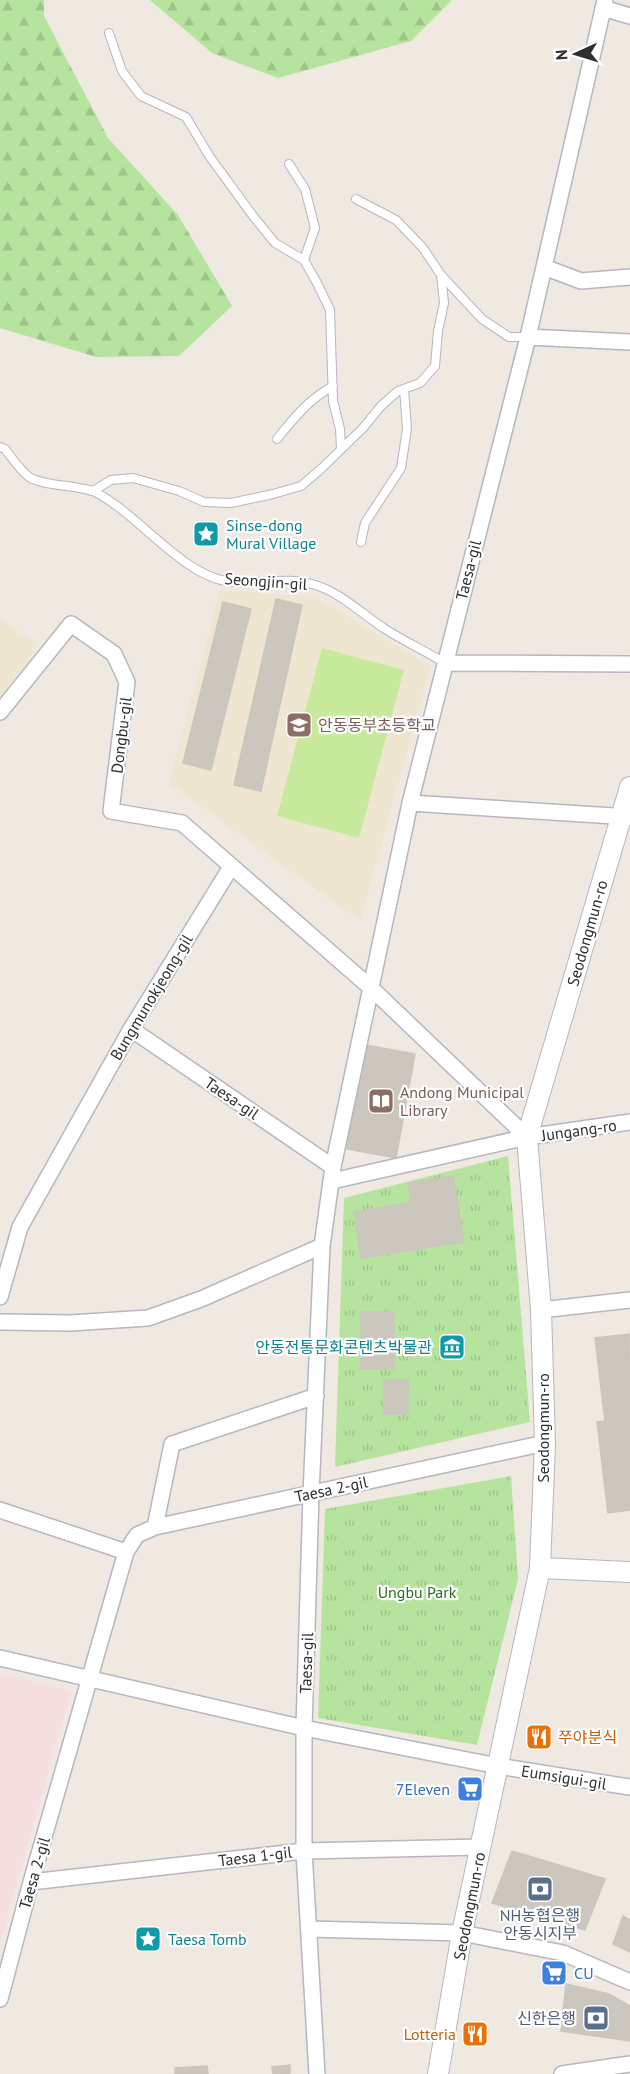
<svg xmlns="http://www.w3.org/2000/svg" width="630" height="2074" font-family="'PT Sans','Noto Sans KR',sans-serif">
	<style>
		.education { fill: #efe6d2 }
		.medical { fill: #f5dfe0 }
		.forest { fill: url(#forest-firs) }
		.park { fill: url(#park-tufts) }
		.pitch { fill: #c8ea9c }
		.building { fill: #cbc7bf; stroke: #cbc5ba; stroke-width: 1.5 }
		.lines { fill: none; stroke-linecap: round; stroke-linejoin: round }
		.service-casing { stroke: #b4b7c1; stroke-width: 10 }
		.minor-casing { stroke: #b4b7c1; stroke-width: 18 }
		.tertiary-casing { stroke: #b4b7c1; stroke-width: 22 }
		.service { stroke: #fff; stroke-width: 8 }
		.minor { stroke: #fff; stroke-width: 15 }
		.tertiary { stroke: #fff; stroke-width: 20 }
		.labels { text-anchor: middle; stroke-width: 4.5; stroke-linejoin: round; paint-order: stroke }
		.culture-label { font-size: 16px; fill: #0d838f; stroke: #fff; text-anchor: start }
		.street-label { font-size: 16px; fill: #2e2e2e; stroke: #fff }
		.education-label { font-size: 16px; fill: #785e54; stroke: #fff; text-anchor: start }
		.park-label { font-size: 16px; fill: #2c6c1d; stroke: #fff }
		.food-label { font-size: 16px; fill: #c56008; stroke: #fff; text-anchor: start }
		.shop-label { font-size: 16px; fill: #366cbe; stroke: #fff; text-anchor: end }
		.service-label { font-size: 16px; fill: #4e5e75; stroke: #fff }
	</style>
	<defs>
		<pattern id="forest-firs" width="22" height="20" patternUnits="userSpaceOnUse" patternTransform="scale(1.5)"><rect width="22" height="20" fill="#b6e49f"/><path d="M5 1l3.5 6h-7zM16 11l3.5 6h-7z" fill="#9dc489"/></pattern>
		<pattern id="park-tufts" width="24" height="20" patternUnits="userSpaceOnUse" patternTransform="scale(1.5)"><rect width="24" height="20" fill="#b6e49f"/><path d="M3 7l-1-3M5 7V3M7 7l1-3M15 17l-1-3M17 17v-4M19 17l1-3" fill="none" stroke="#9dc489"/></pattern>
	</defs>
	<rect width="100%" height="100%" fill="#efe9e1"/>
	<path class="education" d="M220,589L317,598L431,666L360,921L169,783Z
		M0,620L37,644L0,711Z"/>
	<path class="medical" d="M0,1672L71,1691L0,1942Z"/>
	<path class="forest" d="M0,0H44V16L108,138L178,215L232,306L179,356L96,357L0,328Z
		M150,0H452L411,41L278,78L212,53Z"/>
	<path class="park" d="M508,1156L530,1422L335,1467L344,1198Z
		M511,1476L518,1579L477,1745L318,1718L325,1509Z"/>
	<path class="pitch" d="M322,648L404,670L359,838L277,816Z"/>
	<path class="building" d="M276,599L302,605L261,791L234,785Z
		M223,602L251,609L211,770L183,763Z
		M366,1045L415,1054L396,1158L347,1149Z
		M453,1176L464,1242L361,1258L354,1212L411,1202L408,1183Z
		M361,1312H394V1369H361Z
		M629,1334L630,1510L608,1513L597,1422L605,1421L595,1338Z
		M384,1380H408V1414H384Z
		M512,1851L605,1879L585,1930L492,1903Z
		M623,1916L630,1920V1952L613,1944Z
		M566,1984L609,1994L630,2006V2041L561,2031Z
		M290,2065V2074H273L272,2067Z
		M207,2066L208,2074H175V2068Z"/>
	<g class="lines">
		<defs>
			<path id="service" d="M109,33L122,71L141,96L186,117L210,157L253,216L275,243L304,260L317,283L330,310L333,401L340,429L341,449
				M289,164L305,189L315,228L304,260
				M356,199L396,220L423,248L441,275L482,319L509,337H528
				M277,439C293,419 309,399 333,386
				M0,447L5,449C12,458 20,470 29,477C42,486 79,485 95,492C137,513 181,574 226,581C255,586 283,576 312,584C339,591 362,614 385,629C404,641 425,651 445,663
				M93,491L111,480L133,478L179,491L204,502L231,503L273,494L301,486L321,469L363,428L381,406L398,391L420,383L435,366L438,331L444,303L441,275
				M361,542L365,523L401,468L407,429L404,389"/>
			<path id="minor" d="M603,8L630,16
				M544,267L581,281L630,277
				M528,337L630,342
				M445,663L630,664
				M0,712L71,624L114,654L127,682L111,811L182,823L370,987L527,1137
				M410,803L630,817
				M131,1029L333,1167
				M332,1181L527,1137L630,1122
				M0,1297L20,1227L131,1029L231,867
				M541,1310L630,1300
				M0,1322L70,1323L148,1318L201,1299L322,1246
				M0,1510L126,1552
				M155,1527L172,1444L316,1396
				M0,1658L304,1728L498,1766L630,1787
				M31,1882L304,1851L481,1847
				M309,1929L462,1933L563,1953L630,1982
				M0,1999L31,1882L126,1552L137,1535L155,1527L545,1443
				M317,2074L304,1851V1728L311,1494L322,1246L333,1167L410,803L528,337L605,0
				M562,2074L630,2064"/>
			<path id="tertiary" d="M540,1568L630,1572
				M438,2074L462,1933L540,1568L545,1443L541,1310L527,1137L630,787"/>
		</defs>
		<use href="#service" class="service-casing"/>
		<use href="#minor" class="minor-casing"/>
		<use href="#tertiary" class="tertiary-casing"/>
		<use href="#service" class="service"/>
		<use href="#minor" class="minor"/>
		<use href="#tertiary" class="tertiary"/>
	</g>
	<defs>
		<symbol id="sight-square" viewBox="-11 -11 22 22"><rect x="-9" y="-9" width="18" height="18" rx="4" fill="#0f9aa8" stroke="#fff"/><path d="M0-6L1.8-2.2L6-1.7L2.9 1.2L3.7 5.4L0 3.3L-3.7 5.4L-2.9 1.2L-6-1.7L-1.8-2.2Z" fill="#fff"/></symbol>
		<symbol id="school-square" viewBox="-11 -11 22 22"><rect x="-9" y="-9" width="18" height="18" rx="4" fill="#8d6e63" stroke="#fff"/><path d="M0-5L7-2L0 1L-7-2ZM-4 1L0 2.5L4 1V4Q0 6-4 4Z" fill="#fff"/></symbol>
		<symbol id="library-square" viewBox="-11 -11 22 22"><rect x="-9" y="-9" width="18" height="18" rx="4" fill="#8d6e63" stroke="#fff"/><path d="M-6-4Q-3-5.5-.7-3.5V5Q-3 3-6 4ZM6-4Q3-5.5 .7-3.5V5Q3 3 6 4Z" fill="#fff"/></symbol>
		<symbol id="museum-square" viewBox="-11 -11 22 22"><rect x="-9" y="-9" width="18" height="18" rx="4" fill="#0f9aa8" stroke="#fff"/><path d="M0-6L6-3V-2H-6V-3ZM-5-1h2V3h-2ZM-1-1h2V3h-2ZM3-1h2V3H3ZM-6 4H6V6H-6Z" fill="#fff"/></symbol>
		<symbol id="restaurant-square" viewBox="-11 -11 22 22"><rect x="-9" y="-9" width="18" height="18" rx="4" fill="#e8710a" stroke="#fff"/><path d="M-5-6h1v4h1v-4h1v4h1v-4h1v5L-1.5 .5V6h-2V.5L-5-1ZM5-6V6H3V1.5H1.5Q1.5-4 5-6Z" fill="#fff"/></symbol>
		<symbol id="supermarket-square" viewBox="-11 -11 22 22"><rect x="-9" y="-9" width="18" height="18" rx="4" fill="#3f7fe0" stroke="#fff"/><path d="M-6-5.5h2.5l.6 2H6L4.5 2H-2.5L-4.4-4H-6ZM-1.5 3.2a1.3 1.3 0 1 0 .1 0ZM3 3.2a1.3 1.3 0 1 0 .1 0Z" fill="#fff"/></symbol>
		<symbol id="bank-square" viewBox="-11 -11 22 22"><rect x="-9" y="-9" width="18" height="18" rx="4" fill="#5c6f8a" stroke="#fff"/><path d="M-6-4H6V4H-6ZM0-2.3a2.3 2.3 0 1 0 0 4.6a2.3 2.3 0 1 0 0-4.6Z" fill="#fff"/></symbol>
	</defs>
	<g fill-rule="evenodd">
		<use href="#sight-square" x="191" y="519" width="30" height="30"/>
		<use href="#school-square" x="284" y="710" width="30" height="30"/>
		<use href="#library-square" x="366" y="1086" width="30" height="30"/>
		<use href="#museum-square" x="437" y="1332" width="30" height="30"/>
		<use href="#restaurant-square" x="524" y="1722" width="30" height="30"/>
		<use href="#supermarket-square" x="455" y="1774" width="30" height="30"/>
		<use href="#bank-square" x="525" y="1874" width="30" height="30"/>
		<use href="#sight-square" x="133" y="1924" width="30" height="30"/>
		<use href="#supermarket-square" x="539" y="1958" width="30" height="30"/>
		<use href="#bank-square" x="581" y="2003" width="30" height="30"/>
		<use href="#restaurant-square" x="460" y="2019" width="30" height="30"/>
	</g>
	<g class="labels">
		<g class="culture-label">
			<text x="226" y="531">Sinse-dong<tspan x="226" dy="18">Mural Village</tspan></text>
			<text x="432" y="1353" text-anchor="end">안동전통문화콘텐츠박물관</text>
			<text x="168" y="1945">Taesa Tomb</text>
		</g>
		<g class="street-label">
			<text transform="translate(468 570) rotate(-76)" y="6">Taesa-gil</text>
			<text transform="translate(266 581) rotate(4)" y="6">Seongjin-gil</text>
			<text transform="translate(121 735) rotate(-83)" y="6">Dongbu-gil</text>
			<text transform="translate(587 933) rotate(-74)" y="6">Seodongmun-ro</text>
			<text transform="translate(151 997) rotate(-59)" y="6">Bungmunokjeong-gil</text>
			<text transform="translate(232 1098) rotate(34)" y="6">Taesa-gil</text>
			<text transform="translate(579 1130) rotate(-8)" y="6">Jungang-ro</text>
			<text transform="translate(543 1428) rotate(-90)" y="6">Seodongmun-ro</text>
			<text transform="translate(331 1489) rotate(-12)" y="6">Taesa 2-gil</text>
			<text transform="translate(306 1663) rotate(-88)" y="6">Taesa-gil</text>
			<text transform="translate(564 1777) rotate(9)" y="6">Eumsigui-gil</text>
			<text transform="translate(255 1856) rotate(-7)" y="6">Taesa 1-gil</text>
			<text transform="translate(34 1873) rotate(-74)" y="6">Taesa 2-gil</text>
			<text transform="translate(469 1906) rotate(-79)" y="6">Seodongmun-ro</text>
		</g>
		<g class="education-label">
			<text x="318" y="731">안동동부초등학교</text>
			<text x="400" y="1098">Andong Municipal<tspan x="400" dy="18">Library</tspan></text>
		</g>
		<g class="park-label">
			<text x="417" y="1598">Ungbu Park</text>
		</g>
		<g class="food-label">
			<text x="558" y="1743">쭈야분식</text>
			<text x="456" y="2040" text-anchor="end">Lotteria</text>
		</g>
		<g class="shop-label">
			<text x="450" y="1795">7Eleven</text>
			<text x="574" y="1979" text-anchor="start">CU</text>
		</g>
		<g class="service-label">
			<text x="540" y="1921">NH농협은행<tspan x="540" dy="18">안동시지부</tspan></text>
			<text x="576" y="2024" text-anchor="end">신한은행</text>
		</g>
	</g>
	<g transform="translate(576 54) rotate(266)" stroke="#ffffff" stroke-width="4.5" paint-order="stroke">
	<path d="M0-4.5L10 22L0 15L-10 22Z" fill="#2e2e2e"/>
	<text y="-9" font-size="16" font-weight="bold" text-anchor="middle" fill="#2e2e2e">N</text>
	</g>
</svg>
